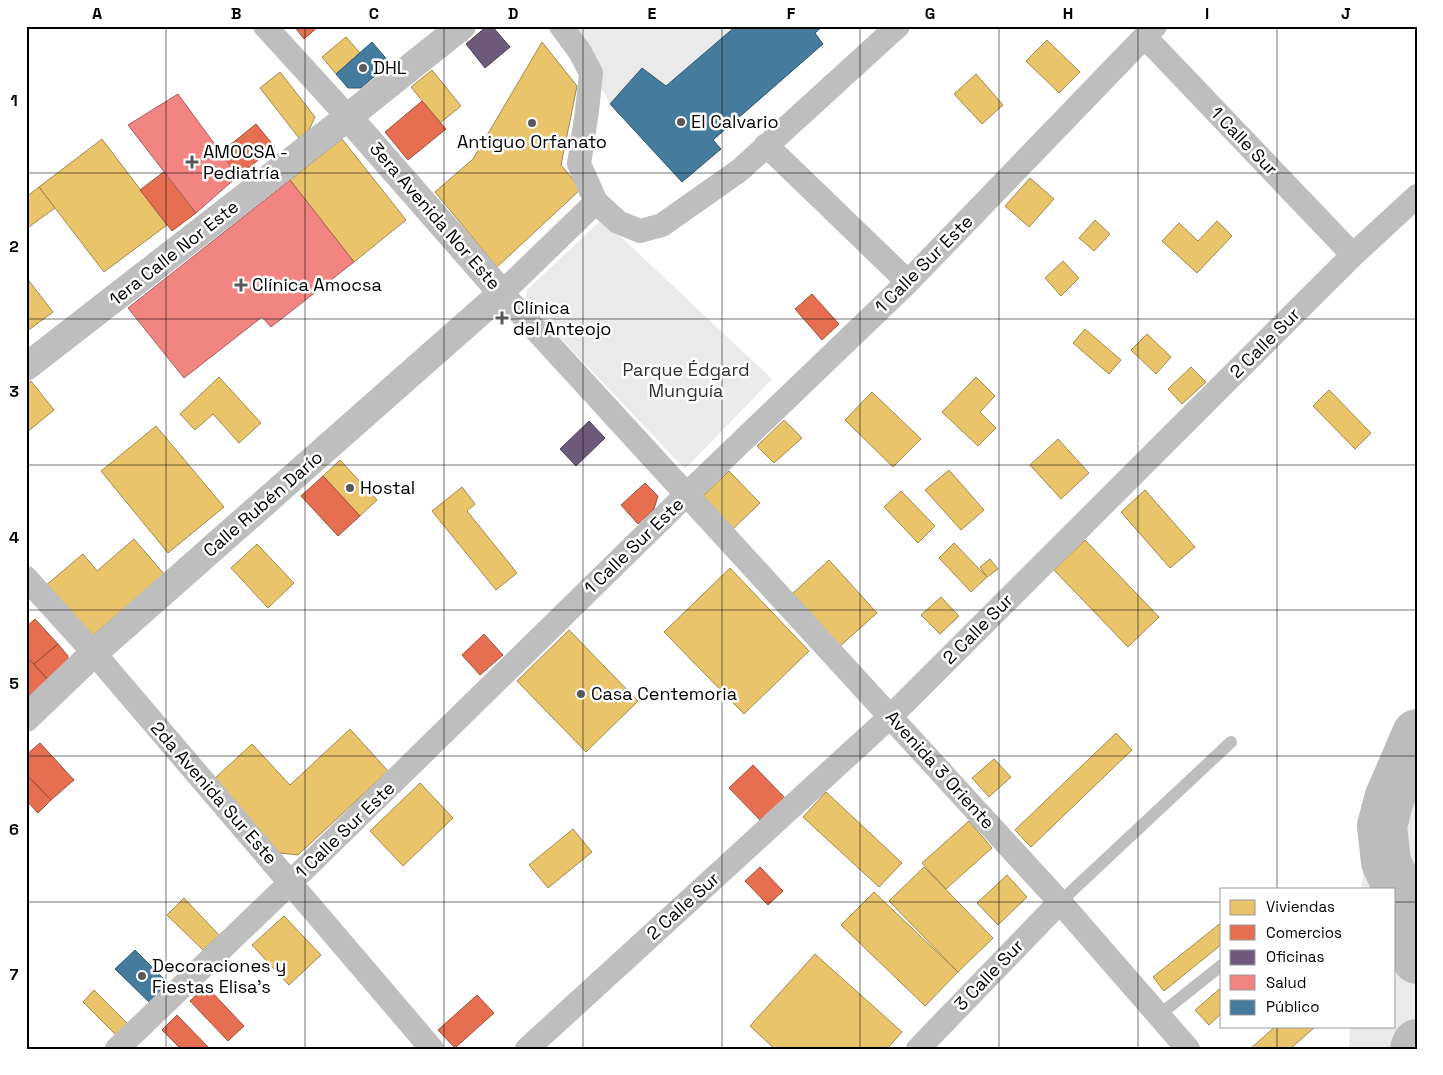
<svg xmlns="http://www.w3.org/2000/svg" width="1443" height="1075" font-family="'Space Grotesk',sans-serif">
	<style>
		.green { fill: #eaeaea }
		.homes { fill: #e9c46a; stroke: #a3894a }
		.shops { fill: #e76f51; stroke: #a24e39 }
		.offices { fill: #6d597a; stroke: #4c3e55 }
		.health { fill: #f28482; stroke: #a95c5b }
		.public { fill: #457b9d; stroke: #30566e }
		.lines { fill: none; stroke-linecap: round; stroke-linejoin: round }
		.river { stroke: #bcbcbc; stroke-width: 50 }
		.service { stroke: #bebebe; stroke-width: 12 }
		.minor { stroke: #bebebe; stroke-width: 24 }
		.tertiary { stroke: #bebebe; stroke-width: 28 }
		.grid { fill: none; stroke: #000; stroke-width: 1; stroke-opacity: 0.55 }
		.poi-dot { fill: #595959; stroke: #fff; stroke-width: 2 }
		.labels { text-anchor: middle; stroke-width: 5; stroke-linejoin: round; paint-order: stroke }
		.poi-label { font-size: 18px; fill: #000; stroke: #fff; text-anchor: start }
		.street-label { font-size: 18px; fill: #000; stroke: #fff }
		.park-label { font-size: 18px; fill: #303030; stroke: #fff }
		.neatline { fill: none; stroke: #000; stroke-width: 2 }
		.grid-label { font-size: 16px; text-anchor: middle; font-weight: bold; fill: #000 }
	</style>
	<rect width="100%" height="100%" fill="#fff"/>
	<path class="green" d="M567,26H736L666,86L642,69L610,104Z
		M602,219L772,379L685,469L525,301L527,290Z
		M1417,731V1049H1349L1350,1026H1394V889H1361L1380,769Z"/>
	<path class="homes" d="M346,37L360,53L336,74L322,57Z
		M1047,40L1080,72L1059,93L1026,61Z
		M542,42L577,86L561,165L581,189L497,267L435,192L473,159Z
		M432,70L461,106L440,123L411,87Z
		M280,72L315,117L309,130L299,138L260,88Z
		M976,74L1003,105L982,124L954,94Z
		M102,139L167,225L104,272L39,187Z
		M342,139L406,220L354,262L290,180Z
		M1030,178L1054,199L1029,227L1005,206Z
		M39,187L55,208L26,229V197Z
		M1095,220L1110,234L1094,251L1079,238Z
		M1217,221L1232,236L1197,273L1162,241L1179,223L1198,241Z
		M1063,261L1079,278L1061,296L1045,278Z
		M26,277L53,312L26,332Z
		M1085,329L1121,360L1109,374L1073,343Z
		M1147,334L1171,357L1156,374L1131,350Z
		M1191,367L1206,382L1182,404L1168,389Z
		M219,377L261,423L239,443L213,414L195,430L180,414Z
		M976,377L995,396L980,412L996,428L978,446L942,412Z
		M31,381L54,410L26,433V385Z
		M1329,390L1371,433L1355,449L1313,406Z
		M872,392L921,439L893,467L845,420Z
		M784,420L802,438L774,463L757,446Z
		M156,426L224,507L168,553L101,471Z
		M1058,439L1089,473L1061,499L1030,465Z
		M340,460L377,500L360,516L323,476Z
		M949,470L984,510L961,530L925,490Z
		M729,471L760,503L733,529L702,497Z
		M462,487L475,504L467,511L517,573L496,590L432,511Z
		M1145,490L1195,547L1170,568L1121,512Z
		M901,491L935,526L918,543L884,507Z
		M134,539L164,574L90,638L45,586L83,554L97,571Z
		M1085,540L1159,617L1128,647L1054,570Z
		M954,543L987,577L971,592L939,558Z
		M257,544L294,583L268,608L231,568Z
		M990,559L998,569L987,577L980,567Z
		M829,560L877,613L838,648L791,595Z
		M730,568L809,651L744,714L664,632Z
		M941,597L959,616L940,634L921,615Z
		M569,630L638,701L586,752L517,681Z
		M350,729L388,771L298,855L280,853L213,780L252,744L290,785Z
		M1116,733L1132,750L1031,847L1015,830Z
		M994,759L1011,777L989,797L972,778Z
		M420,783L453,818L403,866L370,831Z
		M826,792L902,863L879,887L803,817Z
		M969,821L992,848L946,889L922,863Z
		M573,829L592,852L548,888L529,865Z
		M924,867L993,938L958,972L889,901Z
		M1007,875L1027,897L998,925L977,903Z
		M874,892L958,972L925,1006L841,925Z
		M184,898L219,935L203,950L167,915Z
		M284,916L321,955L289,985L252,945Z
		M1222,922V944L1164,991L1153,977Z
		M815,954L902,1032L887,1049H775L750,1026Z
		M1222,987V1013L1209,1025L1195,1010Z
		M94,990L128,1024L117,1036L83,1002Z
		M1276,1026H1316L1290,1049H1250Z"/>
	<path class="shops" d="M294,26H319L304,39Z
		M422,101L446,129L408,160L385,132Z
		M256,124L275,147L238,176L220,153Z
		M165,171L196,213L172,231L140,190Z
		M812,294L839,324L822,340L795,309Z
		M323,476L360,516L338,536L301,496Z
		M645,483L658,496L654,509L638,524L621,505Z
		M35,619L58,644L34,664L26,656V627Z
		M484,634L503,655L480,675L462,655Z
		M58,644L68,656L67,669L52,684L34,664Z
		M26,656L52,684L26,708Z
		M40,743L74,780L51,800L26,774V755Z
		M753,765L786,799L762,822L729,788Z
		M26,774L51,800L38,813L26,800Z
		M760,867L783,891L768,905L745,881Z
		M206,986L244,1026L228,1041L190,1001Z
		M477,995L494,1013L455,1048L438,1030Z
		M177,1015L210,1049H181L162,1030Z"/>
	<path class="offices" d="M487,26H492L510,47L485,68L466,44Z
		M589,421L605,438L576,466L560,449Z"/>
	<path class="health" d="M178,94L238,176L196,213L128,125Z
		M290,180L354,262L271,327L262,317L184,378L128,308Z"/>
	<path class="public" d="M736,26H823L815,33L823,44L713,140L721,149L682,182L610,104L642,68L666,86Z
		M372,42L390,63L361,88H348L336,74Z
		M135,950L169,984L150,1003L115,969Z"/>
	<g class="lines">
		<path class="river" d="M1417,734L1389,799L1382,826L1386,862L1395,882L1417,959
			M1415,1049L1417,1044"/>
		<path class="service" d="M1060,902L1231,742
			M1159,1015L1222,965"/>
		<path class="minor" d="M265,26L348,117
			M561,26L580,52L591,73L587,111L579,164L596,202L618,222L640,231L662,225L740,170L898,26
			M1145,37L1353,255
			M766,145L908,282
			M596,202L502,293L1060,902L1188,1049
			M26,578L94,653L432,1049
			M117,1049L291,882L687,494L908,282L1155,26
			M527,1049L891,716L1353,255L1417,196
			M918,1049L1060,902"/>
		<path class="tertiary" d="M26,367L348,117L462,26
			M26,718L94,653L502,293L348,117"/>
	</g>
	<path class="grid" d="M166,26V1049M305,26V1049M444,26V1049M583,26V1049M722,26V1049M860,26V1049M999,26V1049M1138,26V1049M1277,26V889M26,173H1417M26,319H1417M26,465H1417M26,610H1417M26,756H1417M26,902H1222M1394,902H1417M1277,1026V1049"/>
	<g class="poi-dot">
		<circle cx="363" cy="68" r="5"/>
		<circle cx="681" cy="122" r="5"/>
		<circle cx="532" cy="123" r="5"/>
		<path d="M189.5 154.5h5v5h5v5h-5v5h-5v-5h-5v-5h5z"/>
		<path d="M238.5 277.5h5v5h5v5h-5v5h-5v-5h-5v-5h5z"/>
		<path d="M499.5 310.5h5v5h5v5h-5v5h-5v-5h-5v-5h5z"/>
		<circle cx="350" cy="488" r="5"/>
		<circle cx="581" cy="694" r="5"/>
		<circle cx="142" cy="976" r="5"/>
	</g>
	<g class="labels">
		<g class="poi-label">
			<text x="373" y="74">DHL</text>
			<text x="691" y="128">El Calvario</text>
			<text x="532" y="148" text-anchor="middle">Antiguo Orfanato</text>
			<text x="203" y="158">AMOCSA -<tspan x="203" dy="21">Pediatría</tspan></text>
			<text x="252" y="291">Clínica Amocsa</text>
			<text x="513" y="314">Clínica<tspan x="513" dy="21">del Anteojo</tspan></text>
			<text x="360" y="494">Hostal</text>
			<text x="591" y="700">Casa Centemoria</text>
			<text x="152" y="972">Decoraciones y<tspan x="152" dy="21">Fiestas Elisa's</tspan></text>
		</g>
		<g class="street-label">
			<text transform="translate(1244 141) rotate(46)" y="6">1 Calle Sur</text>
			<text transform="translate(435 216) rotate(49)" y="6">3era Avenida Nor Este</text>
			<text transform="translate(174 253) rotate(-38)" y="6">1era Calle Nor Este</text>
			<text transform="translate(924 264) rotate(-45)" y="6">1 Calle Sur Este</text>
			<text transform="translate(1265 343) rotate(-45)" y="6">2 Calle Sur</text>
			<text transform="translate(263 504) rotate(-41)" y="6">Calle Rubén Darío</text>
			<text transform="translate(634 546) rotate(-44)" y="6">1 Calle Sur Este</text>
			<text transform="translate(978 629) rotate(-45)" y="6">2 Calle Sur</text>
			<text transform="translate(940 770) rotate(48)" y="6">Avenida 3 Oriente</text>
			<text transform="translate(214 793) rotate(49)" y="6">2da Avenida Sur Este</text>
			<text transform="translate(345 830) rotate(-44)" y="6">1 Calle Sur Este</text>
			<text transform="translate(683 906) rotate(-42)" y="6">2 Calle Sur</text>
			<text transform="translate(989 975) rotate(-46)" y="6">3 Calle Sur</text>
		</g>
		<g class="park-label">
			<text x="686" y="376">Parque Édgard<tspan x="686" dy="21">Munguía</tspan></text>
		</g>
	</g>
	<rect width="1443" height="1075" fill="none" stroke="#ffffff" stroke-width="55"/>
	<rect x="1220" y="888" width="175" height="140" fill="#ffffff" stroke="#999999"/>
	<rect x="1230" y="900" width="25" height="15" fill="#e9c46a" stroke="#999999"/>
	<text x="1266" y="912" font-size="15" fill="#000000">Viviendas</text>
	<rect x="1230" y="925" width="25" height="15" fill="#e76f51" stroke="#999999"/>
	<text x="1266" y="938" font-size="15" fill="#000000">Comercios</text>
	<rect x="1230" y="950" width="25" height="15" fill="#6d597a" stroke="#999999"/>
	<text x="1266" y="962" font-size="15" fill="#000000">Oficinas</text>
	<rect x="1230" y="975" width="25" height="15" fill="#f28482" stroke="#999999"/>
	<text x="1266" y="988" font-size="15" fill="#000000">Salud</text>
	<rect x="1230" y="1000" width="25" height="15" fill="#457b9d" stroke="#999999"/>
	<text x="1266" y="1012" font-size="15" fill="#000000">Público</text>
	<rect x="28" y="28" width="1388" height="1020" class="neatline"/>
	<g class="grid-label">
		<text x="97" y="19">A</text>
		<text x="236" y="19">B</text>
		<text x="374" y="19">C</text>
		<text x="513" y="19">D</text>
		<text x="652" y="19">E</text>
		<text x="791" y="19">F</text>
		<text x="930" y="19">G</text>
		<text x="1068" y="19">H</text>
		<text x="1207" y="19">I</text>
		<text x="1346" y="19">J</text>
		<text x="14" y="106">1</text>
		<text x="14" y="252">2</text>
		<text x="14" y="397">3</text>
		<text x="14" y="543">4</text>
		<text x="14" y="689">5</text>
		<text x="14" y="835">6</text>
		<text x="14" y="980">7</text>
	</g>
</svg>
